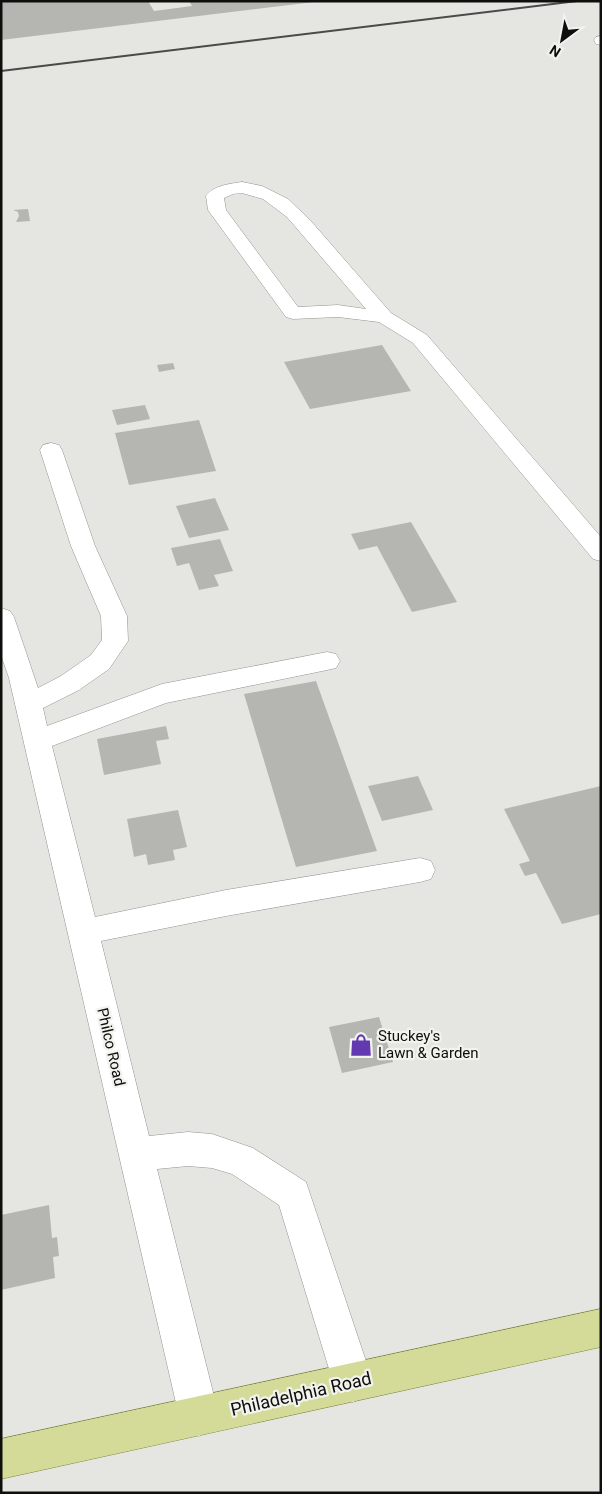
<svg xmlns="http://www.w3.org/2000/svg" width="602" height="1494" font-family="Roboto,sans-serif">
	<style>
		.building { fill: #b5b6b1 }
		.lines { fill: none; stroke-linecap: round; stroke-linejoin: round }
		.minor-casing { stroke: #939490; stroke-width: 1 }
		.major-casing { stroke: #7c8339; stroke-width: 1 }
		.minor { fill: #fff; fill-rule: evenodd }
		.major { fill: #d4da97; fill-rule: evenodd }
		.rail { stroke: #4a4b48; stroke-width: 2 }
		.labels { text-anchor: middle; stroke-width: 4.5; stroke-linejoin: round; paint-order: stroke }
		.poi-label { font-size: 15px; fill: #0e0e0c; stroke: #f2f3ee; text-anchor: start }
		.street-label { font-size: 15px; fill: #0e0e0c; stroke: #f2f3ee }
		.near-street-label { font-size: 18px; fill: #0e0e0c; stroke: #f2f3ee }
	</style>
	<rect width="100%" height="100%" fill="#e5e6e1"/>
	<path class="building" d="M1,1H148L154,11L192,6L189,1L314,2L1,40Z
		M28,209L30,221L16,222L19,216L18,212L13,210Z
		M382,345L411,391L310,409L284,362Z
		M173,363L175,369L159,372L157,365Z
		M145,405L150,419L117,425L112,410Z
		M199,420L216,471L129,485L115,433Z
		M215,498L229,530L189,538L176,506Z
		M411,522L457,602L412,612L377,546L359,550L351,534Z
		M220,539L233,571L214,575L219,586L199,590L189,563L177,566L171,548Z
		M316,681L377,851L296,867L244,694Z
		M166,726L169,739L156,741L161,764L104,775L97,739Z
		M418,776L433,810L382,821L368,786Z
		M601,786V914L562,924L536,873L525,876L519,864L530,861L504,809Z
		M178,810L187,847L173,850L175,860L148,865L146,854L134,857L127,819Z
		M379,1017L393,1062L342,1073L329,1027Z
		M49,1205L52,1238L57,1237L59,1256L53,1257L55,1278L1,1290V1215Z"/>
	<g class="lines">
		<defs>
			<path id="minor" d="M601,36V45L596,44L594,40L596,37Z
				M242,182L262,186L288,199L310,220L391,313L427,335L601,537V561L593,559L413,343L379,322L338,317L293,319L286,317L208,210L206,196C214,185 230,184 242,182ZM242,193L263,199L287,217L366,309L338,305L298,307L226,210L224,198L233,194Z
				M51,443L59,445L62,450L95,546L127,616L128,641L109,669L79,690L43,708L47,726L162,684L327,652L336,654L340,661L336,668L327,670L166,703L52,746L95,917L226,890L420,858L431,861L435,870L431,879L420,882L226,916L101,941L149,1136L188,1132L212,1134L253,1148L306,1182L373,1382L367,1396L353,1402L339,1396L333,1382L279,1205L232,1174L212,1168L188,1166L157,1169L219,1416L213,1430L199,1436L185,1430L179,1416L9,678L1,655V608L10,611L14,617L38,688L61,676L91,655L102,640L101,616L71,546L40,450L43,445Z"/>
			<path id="major" d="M601,1309V1347L1,1479V1439Z"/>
		</defs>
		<use href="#minor" class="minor-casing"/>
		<use href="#major" class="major-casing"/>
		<use href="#minor" class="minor"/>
		<use href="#major" class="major"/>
		<path class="rail" d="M1,71L577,1"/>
	</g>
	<defs>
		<symbol id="shop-bare" viewBox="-9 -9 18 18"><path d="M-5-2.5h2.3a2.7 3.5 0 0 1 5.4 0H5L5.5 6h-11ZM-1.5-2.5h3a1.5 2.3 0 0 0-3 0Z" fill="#6239b1" stroke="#f2f3ee" stroke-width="2.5" paint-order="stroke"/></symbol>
	</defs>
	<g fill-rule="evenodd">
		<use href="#shop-bare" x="345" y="1029" width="32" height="32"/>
	</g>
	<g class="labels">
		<g class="poi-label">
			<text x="378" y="1041">Stuckey's<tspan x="378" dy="17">Lawn &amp; Garden</tspan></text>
		</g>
		<g class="street-label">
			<text transform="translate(111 1047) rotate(77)" y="5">Philco Road</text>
		</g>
		<g class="near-street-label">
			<text transform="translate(301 1394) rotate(-13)" y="6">Philadelphia Road</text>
		</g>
	</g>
	<rect width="602" height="1494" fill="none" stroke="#0e0e0c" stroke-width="5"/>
	<g transform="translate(562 40) rotate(212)" stroke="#f2f3ee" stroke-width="4" paint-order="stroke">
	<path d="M0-4L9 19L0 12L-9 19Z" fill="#0e0e0c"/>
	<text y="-8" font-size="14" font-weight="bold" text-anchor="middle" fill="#0e0e0c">N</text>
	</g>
</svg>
